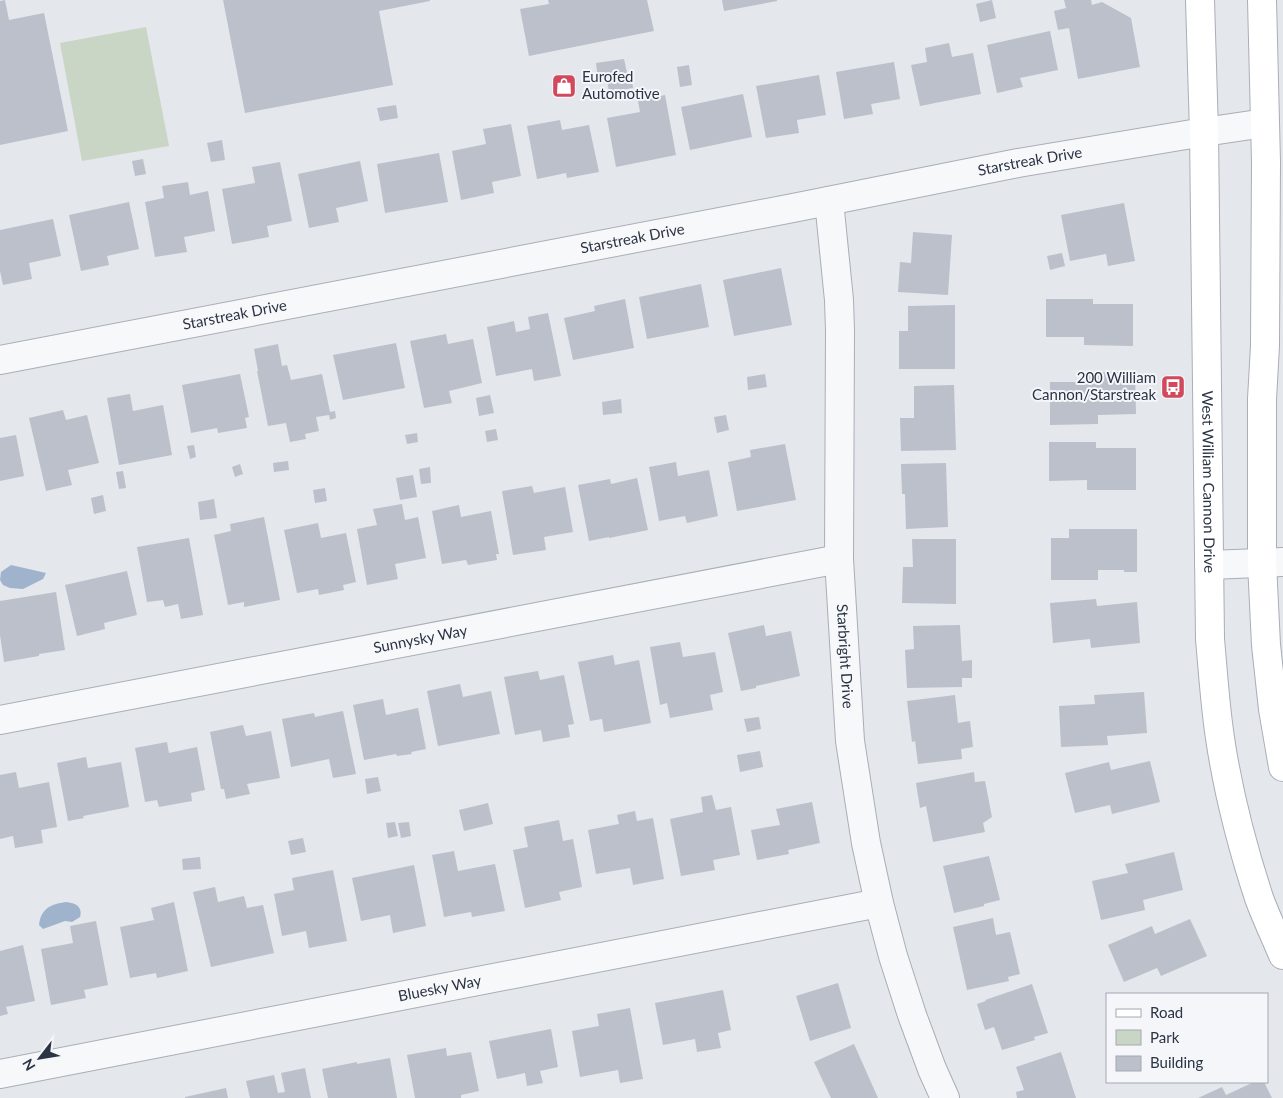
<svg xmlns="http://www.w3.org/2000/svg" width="1283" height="1098" font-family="Lato,sans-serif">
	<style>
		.green { fill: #c9d6c5 }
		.water { fill: #9fb4cc }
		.building { fill: #bbc0ca }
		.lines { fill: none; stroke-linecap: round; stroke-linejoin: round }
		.street-casing { stroke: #a9aeb7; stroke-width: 30 }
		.secondary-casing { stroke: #a9aeb7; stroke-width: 30 }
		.street { stroke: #f7f8fa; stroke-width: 28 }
		.secondary { stroke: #fff; stroke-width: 28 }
		.labels { text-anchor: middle; stroke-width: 4; stroke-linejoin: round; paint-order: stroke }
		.poi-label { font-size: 15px; fill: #2b3445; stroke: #f4f6f9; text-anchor: start }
		.street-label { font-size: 15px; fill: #2b3445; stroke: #f4f6f9 }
	</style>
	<rect width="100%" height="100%" fill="#e4e7ec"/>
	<path class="green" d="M146,27L169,146L82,161L60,43Z"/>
	<path class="water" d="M11,565L46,573L43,579L23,589L10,588L3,585L0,580L1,572Z
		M66,902C75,903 83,906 80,917L72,922L65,921L43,929L39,925C41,909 50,904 66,902Z"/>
	<path class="building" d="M5,0L9,20L44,13L68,131L0,145V1Z
		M223,0H430V1L379,11L393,85L245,113Z
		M548,0H647L654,31L529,56L520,9L549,4Z
		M722,0H777V1L724,11Z
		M992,0L996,18L980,22L976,4Z
		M1064,0H1091L1092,5L1102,2L1131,18L1140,67L1078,79L1069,28L1058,30L1054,11L1066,8Z
		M1050,31L1058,70L1020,78L1023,87L997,93L987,45Z
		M949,43L952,57L973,53L981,94L920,106L911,65L927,62L925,48Z
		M624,59L627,73L631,72L633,88L609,92L607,79L598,80L596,63Z
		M894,62L900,99L871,104L873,114L844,119L836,72Z
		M689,65L692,85L680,87L677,67Z
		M819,75L826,115L797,120L799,133L766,138L756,86Z
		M743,94L752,137L690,150L681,107Z
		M665,95L676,155L616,167L607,118L640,112L638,101Z
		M396,105L398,118L380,121L377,108Z
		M560,120L562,130L589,125L599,172L567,178L566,173L537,179L527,126Z
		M511,124L521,176L492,182L494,193L461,200L452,151L486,144L483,129Z
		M222,140L225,160L211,162L207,143Z
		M439,153L448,202L385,213L377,164Z
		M143,159L146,174L135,176L132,161Z
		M360,161L368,201L336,208L339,222L309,228L298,174Z
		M280,162L292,221L267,226L269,237L232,244L222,189L255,183L252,167Z
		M188,182L190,195L208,191L215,231L184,237L187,252L155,257L145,202L164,198L162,186Z
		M129,202L139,249L107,256L109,265L81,271L69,215Z
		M1124,203L1135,261L1108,266L1106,254L1070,261L1061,215Z
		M53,219L61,256L29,263L32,279L3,285L0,271V230Z
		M913,232L952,235L948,295L898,292L900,262L911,263Z
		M1062,253L1065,266L1050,270L1047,256Z
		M781,268L792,325L734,336L723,280Z
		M701,284L709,327L647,339L639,297Z
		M625,299L634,348L573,360L564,318L595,311L594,306Z
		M1046,299H1093V304H1133V346L1084,345V337H1046Z
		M955,305V369H899V331H908V306Z
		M548,313L561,376L534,381L532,369L496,376L487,327L514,321L516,332L530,329L528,317Z
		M446,334L448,344L473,339L482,383L449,391L452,403L424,408L410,341Z
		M396,343L405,388L343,400L333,355Z
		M278,344L282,366L287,365L291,380L322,374L330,412L335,411L336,418L330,420L329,415L316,417L319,431L305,434L306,439L290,442L286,423L268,426L257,371H258L254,349Z
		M1079,372H1135L1136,414L1098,415V424L1050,425V382H1079Z
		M240,374L249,417L245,418L247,428L218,433L217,428L191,433L182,385Z
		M765,374L767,387L748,390L747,377Z
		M954,385L956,450L901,451L900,418H914V386Z
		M130,394L133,411L163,405L172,455L119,465L107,398Z
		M490,395L494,413L479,416L476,398Z
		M621,399L622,413L603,415L602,402Z
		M63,410L66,420L87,415L99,463L68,470L72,485L46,491L29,418Z
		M726,415L729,430L717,433L714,417Z
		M496,429L498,440L487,442L485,431Z
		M417,433L418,442L407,444L405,435Z
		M16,435L24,476L0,481V438Z
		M1049,442H1096V448H1136V490H1087V480L1049,481Z
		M785,444L796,500L737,511L728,462L751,457L750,450Z
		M194,445L196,457L190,459L187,446Z
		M288,461L289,470L274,472L273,463Z
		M676,462L678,476L709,470L718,516L687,523L685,516L659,521L649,467Z
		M946,463L948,527L906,529L905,494H902L901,464Z
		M240,464L243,474L235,477L232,467Z
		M430,467L431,483L421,484L419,469Z
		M123,471L126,488L119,489L116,472Z
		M413,475L417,497L400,500L396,478Z
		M637,478L648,530L609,538V537L589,541L578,485L610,479L611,484Z
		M532,486L534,493L565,487L573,532L544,537L546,550L513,555L502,491Z
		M325,488L327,501L315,503L313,490Z
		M103,495L106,511L94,514L91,498Z
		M214,499L217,518L200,520L198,502Z
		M402,504L405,520L418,517L426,558L395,564L398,579L367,585L357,529L377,525L373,509Z
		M459,505L461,517L491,511L499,554H496L497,560L468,565L466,560L442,564L432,511Z
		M264,517L280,600L244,607V602L228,605L214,535L231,531L230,524Z
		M318,523L321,538L346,533L356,582L343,585L344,590L319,595L318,589L297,593L284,530Z
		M1069,529H1137V572H1124V570H1098V580H1051V538H1069Z
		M189,538L203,615L181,619L178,604L165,607L163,600L147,602L137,547Z
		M912,539H956V604L902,603L903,567H913Z
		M127,571L137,615L104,623L105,629L77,636L65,585Z
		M56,592L65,650L39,654V656L4,662L0,635V601Z
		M1096,599L1097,606L1137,602L1140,643L1091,648L1090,639L1053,643L1050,603Z
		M764,625L766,636L791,631L800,676L756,686V688L741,691L728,633Z
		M960,625L962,661L972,660V678H962V687L907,688L905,650L914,649L913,626Z
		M680,642L683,657L715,652L723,692L710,695L713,710L670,718L667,703L660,705L650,647Z
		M613,655L615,665L639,660L651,723L604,732L602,719L590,721L578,662Z
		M538,671L540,680L564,675L574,724L568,725L570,737L543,742L541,730L515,735L504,677Z
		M460,684L463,697L491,691L500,734L438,746L427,691Z
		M1144,692L1147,733L1107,736L1108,745L1061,747L1059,706L1095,704L1094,695Z
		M955,695L958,723L970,721L973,747L961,749L962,759L918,764L915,741L912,742L907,701Z
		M383,699L386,715L418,708L426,749L411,752L412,754L397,756L396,754L364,760L353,705Z
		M343,711L356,774L333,778L329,759L291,767L282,719L314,713L315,717Z
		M759,717L761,729L747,732L744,719Z
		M243,725L246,736L271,731L280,778L247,784L250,794L226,799L224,789H221L210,732Z
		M167,742L169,753L197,747L205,790L191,793L192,801L159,807L157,800L145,802L135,748Z
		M760,751L763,767L740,772L737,755Z
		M86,757L88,768L121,762L129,807L83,816L84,818L68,821L57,763Z
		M1150,761L1160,802L1112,814L1110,805L1075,813L1065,773L1109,762L1111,770Z
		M16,772L19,788L49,782L57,827L41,830L43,843L15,848L13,836L0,839V775Z
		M974,772L975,782L985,781L992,817L983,823L985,832L933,842L926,806L920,808L916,783Z
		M378,777L381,791L367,794L365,779Z
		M712,795L716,810L731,807L740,855L713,860L715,870L681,876L670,819L703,812L701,797Z
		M812,802L820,843L788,850L789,854L757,860L751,830L780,825L776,809Z
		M488,803L493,824L464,831L459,810Z
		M635,811L637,821L653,818L664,879L633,885L630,868L596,874L588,830L619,824L617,815Z
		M559,820L563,841L573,839L582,887L559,892L561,900L525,908L513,850L528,847L524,827Z
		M395,822L398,836L388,838L386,823Z
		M409,822L411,836L401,838L398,823Z
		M303,838L306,852L291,855L288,841Z
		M454,851L458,871L495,864L505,911L472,917L471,912L444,917L432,855Z
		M1174,852L1183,890L1143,900L1145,910L1101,920L1092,881L1128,873L1125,864Z
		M989,856L1000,900L984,904V906L954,913L943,866Z
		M200,857L201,869L183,870L182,859Z
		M414,865L426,926L393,933L390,915L361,921L352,878Z
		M333,870L347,941L309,948L306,931L282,936L274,894L294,890L292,878Z
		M215,887L218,902L244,896L247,908L263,905L274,953L211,967L193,892Z
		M174,902L188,971L157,978L156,973L130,978L120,927L154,920L151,908Z
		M993,918L996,935L1010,932L1020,974L1008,977L1009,981L967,990L953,927Z
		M1190,919L1207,956L1161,976L1157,968L1124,982L1108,945L1152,926L1155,934Z
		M96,921L108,985L84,990L86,998L51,1005L41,949L73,943L70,926Z
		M23,945L35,1001L6,1007L8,1014L0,1016V951Z
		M838,983L851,1028L810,1041L796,996Z
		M1032,984L1048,1033L1034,1037L1035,1040L1002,1050L994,1027L985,1030L977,1004L986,1001L985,1000Z
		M723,990L731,1030L718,1033L721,1048L697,1052L695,1039L663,1045L655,1003Z
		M630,1008L643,1079L620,1083L618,1070L580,1077L572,1031L599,1026L597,1014Z
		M551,1029L558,1067L540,1071L543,1083L527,1086L525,1073L497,1079L489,1041Z
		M854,1044L878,1098H831L814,1062Z
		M446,1048L447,1056L471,1052L479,1091L461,1095V1098H415L407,1055Z
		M1061,1052L1076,1098H1017L1016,1092L1024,1090L1016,1067Z
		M390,1058L397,1098H328L322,1069L357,1062V1064Z
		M305,1068L311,1098H250L246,1081L274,1075L278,1093L285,1092L281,1073Z
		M1254,1082H1264L1272,1098H1198L1222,1087L1226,1095Z
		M226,1088L228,1098H185V1097Z"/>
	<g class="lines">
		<defs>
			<g id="street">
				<path id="s1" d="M829,201L839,300L840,331L839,559L850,741L866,843L879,903L893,956L912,1015L932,1069L945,1098"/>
				<path id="s2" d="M0,360L798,207L1018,163L1204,132L1265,123"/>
				<path d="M1209,565L1283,562"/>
				<path id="s3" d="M0,720L839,559"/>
				<path id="s4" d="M0,1074L879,903"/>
			</g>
			<g id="secondary">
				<path id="s5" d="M1200,0L1204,132L1210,639C1213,672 1215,705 1220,738C1228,792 1242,846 1259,898C1266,917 1275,936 1283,955"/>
				<path d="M1262,0L1266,162L1265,346L1262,399V563L1266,645L1273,709L1283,767"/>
			</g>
		</defs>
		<use href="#street" class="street-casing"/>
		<use href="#secondary" class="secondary-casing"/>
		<use href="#street" class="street"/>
		<use href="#secondary" class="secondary"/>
	</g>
	<defs>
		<symbol id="shop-square" viewBox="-11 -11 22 22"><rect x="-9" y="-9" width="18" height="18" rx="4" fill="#d1495b" stroke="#f4f6f9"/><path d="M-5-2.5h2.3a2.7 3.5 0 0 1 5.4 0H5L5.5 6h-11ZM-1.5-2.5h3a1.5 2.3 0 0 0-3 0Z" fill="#fff"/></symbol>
		<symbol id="bus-square" viewBox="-11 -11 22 22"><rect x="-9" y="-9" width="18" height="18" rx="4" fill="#d1495b" stroke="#f4f6f9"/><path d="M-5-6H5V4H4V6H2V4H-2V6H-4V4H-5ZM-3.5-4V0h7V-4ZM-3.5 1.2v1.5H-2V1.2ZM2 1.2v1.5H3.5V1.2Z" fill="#fff"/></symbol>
	</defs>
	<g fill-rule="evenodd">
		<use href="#shop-square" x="550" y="72" width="28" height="28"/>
		<use href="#bus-square" x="1159" y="373" width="28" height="28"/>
	</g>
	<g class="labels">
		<g class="poi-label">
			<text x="582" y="82">Eurofed<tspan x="582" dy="17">Automotive</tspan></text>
			<text x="1156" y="383" text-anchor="end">200 William<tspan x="1156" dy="17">Cannon/Starstreak</tspan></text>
		</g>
		<g class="street-label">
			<text dy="5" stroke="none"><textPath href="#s2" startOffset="1049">Starstreak Drive</textPath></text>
			<text dy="5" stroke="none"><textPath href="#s2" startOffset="644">Starstreak Drive</textPath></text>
			<text dy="5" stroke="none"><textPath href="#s2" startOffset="239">Starstreak Drive</textPath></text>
			<text dy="5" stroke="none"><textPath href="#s5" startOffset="482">West William Cannon Drive</textPath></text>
			<text dy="5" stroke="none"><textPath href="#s3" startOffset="428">Sunnysky Way</textPath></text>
			<text dy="5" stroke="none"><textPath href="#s1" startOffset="456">Starbright Drive</textPath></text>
			<text dy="5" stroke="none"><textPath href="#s4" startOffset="448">Bluesky Way</textPath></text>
		</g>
	</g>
	<rect x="1106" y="993" width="162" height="90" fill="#f4f6f9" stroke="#a4a8b1"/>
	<rect x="1116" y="1009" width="25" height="8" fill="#ffffff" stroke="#a4a8b1"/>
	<text x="1150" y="1018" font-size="15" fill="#2b3445">Road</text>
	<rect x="1116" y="1030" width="25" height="15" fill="#c9d6c5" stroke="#a4a8b1"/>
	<text x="1150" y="1043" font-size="15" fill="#2b3445">Park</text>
	<rect x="1116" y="1056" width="25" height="15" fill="#bbc0ca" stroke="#a4a8b1"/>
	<text x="1150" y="1068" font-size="15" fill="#2b3445">Building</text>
	<g transform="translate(40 1058) rotate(239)" stroke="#f4f6f9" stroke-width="4" paint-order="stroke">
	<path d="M0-4L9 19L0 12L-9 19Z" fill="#2b3445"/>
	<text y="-8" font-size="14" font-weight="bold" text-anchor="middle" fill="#2b3445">N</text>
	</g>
</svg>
